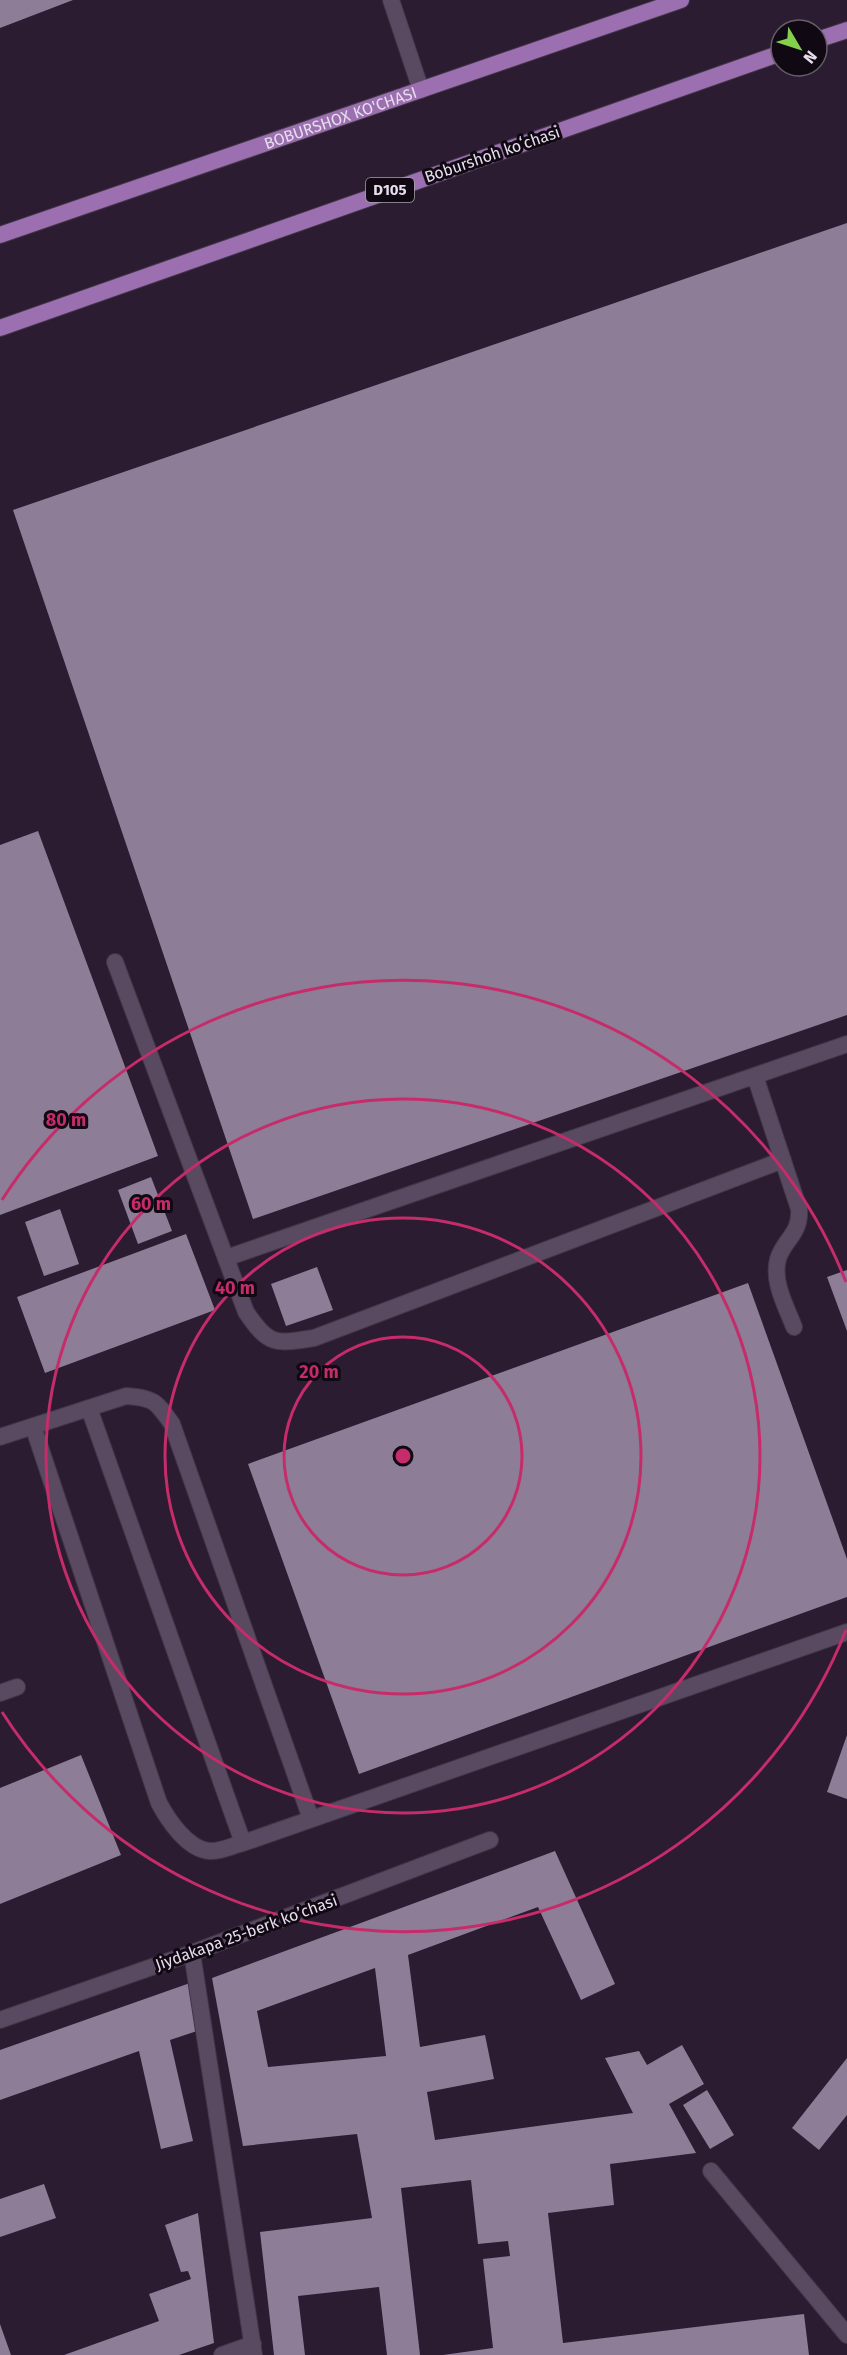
<svg xmlns="http://www.w3.org/2000/svg" width="847" height="2355" font-family="'Fira Sans',sans-serif">
	<style>
		.building { fill: #8e7d97; fill-rule: evenodd }
		.lines { fill: none; stroke-linecap: round; stroke-linejoin: round }
		.service-casing { stroke: #423647; stroke-width: 18 }
		.minor-casing { stroke: #423647; stroke-width: 18 }
		.primary-casing { stroke: #423647; stroke-width: 18 }
		.service { stroke: #594961; stroke-width: 16 }
		.minor { stroke: #594961; stroke-width: 16 }
		.primary { stroke: #9b6fb0; stroke-width: 16 }
		.ring { fill: none; stroke: #c62c6a; stroke-width: 3 }
		.labels { text-anchor: middle; stroke-width: 6; stroke-linejoin: round; paint-order: stroke }
		.shield { fill: #100913; stroke: #a69eab; stroke-width: 1.5 }
		.shield-label { font-size: 15px; font-weight: bold; fill: #e7deec }
		.street-label { font-size: 16px; fill: #e7deec; stroke: #100913 }
		.centre { fill: #c62c6a; stroke: #100913; stroke-width: 3 }
		.ring-label { font-size: 18px; text-anchor: middle; font-weight: bold; fill: #c62c6a; stroke: #100913; stroke-width: 6; stroke-linejoin: round; paint-order: stroke }
	</style>
	<rect width="100%" height="100%" fill="#2b1c31"/>
	<path class="building" d="M0,0H73L0,28Z
		M847,223V1015L253,1219L13,510Z
		M38,831L158,1156L0,1215V845Z
		M151,1177L172,1231L138,1244L118,1190Z
		M60,1209L79,1264L44,1276L25,1222Z
		M186,1234L215,1310L45,1373L17,1297Z
		M317,1267L333,1310L286,1326L271,1284Z
		M847,1270V1331L827,1277Z
		M748,1283L847,1559V1597L359,1774L248,1464Z
		M847,1735V1799L827,1792Z
		M81,1755L121,1855L0,1904V1788Z
		M555,1851L615,1984L581,2000L538,1907L408,1955L420,2047L485,2035L494,2079L427,2092L435,2140L633,2113L605,2058L639,2051L647,2065L682,2045L704,2084L669,2104L696,2153L610,2164L614,2205L548,2213L563,2343L804,2314L809,2355H443L493,2348L483,2259L510,2256L508,2241L478,2244L471,2180L401,2188L420,2355H387L379,2287L298,2296L305,2355H274L260,2232L372,2218L357,2134L243,2146L212,1978ZM375,1968L386,2056L268,2067L257,2011Z
		M190,1983L200,2030L170,2040L193,2141L161,2149L139,2051L0,2100V2050Z
		M847,2058V2115L819,2150L792,2128Z
		M707,2090L734,2135L710,2149L683,2105Z
		M44,2184L56,2218L0,2237V2199Z
		M198,2213L214,2343L179,2355H64L159,2321L149,2294L191,2279L188,2271L181,2272L165,2225Z
		M0,2324L11,2355H0Z"/>
	<g class="lines">
		<defs>
			<path id="service" d="M391,0L421,90
				M115,962L246,1312C269,1346 275,1344 314,1338L783,1160
				M755,1076L799,1209C801,1234 784,1239 778,1259C772,1282 786,1306 794,1327
				M226,1258L847,1044
				M89,1408L243,1843
				M33,1426L159,1803C168,1820 188,1850 210,1851C220,1852 234,1845 243,1843L847,1632
				M0,1437L126,1396C154,1398 156,1401 172,1424L311,1819
				M0,1693L17,1687
				M711,2171L847,2335"/>
			<path id="minor" d="M192,1953L254,2355
				M0,2020L192,1953L490,1840
				M222,2355L253,2344"/>
			<g id="primary">
				<path d="M817,40L847,30"/>
				<path id="s1" d="M0,235L681,0"/>
				<path d="M0,328L781,53"/>
			</g>
		</defs>
		<use href="#service" class="service-casing"/>
		<use href="#minor" class="minor-casing"/>
		<use href="#primary" class="primary-casing"/>
		<use href="#service" class="service"/>
		<use href="#minor" class="minor"/>
		<use href="#primary" class="primary"/>
	</g>
	<g class="ring">
		<circle cx="403" cy="1456" r="119"/>
		<circle cx="403" cy="1456" r="238"/>
		<circle cx="403" cy="1456" r="357"/>
		<path d="M846 1630A476 476 0 0 1 2 1712M2 1200A476 476 0 0 1 846 1282"/>
	</g>
	<g class="labels">
		<rect class="shield" x="366" y="178" width="48" height="24" rx="4.5"/>
		<g class="shield-label">
			<text x="390" y="195">D105</text>
		</g>
		<g class="street-label">
			<text dy="6" stroke="none"><textPath href="#s1" startOffset="360">BOBURSHOX KO'CHASI</textPath></text>
			<text transform="translate(492 154) rotate(-19)" y="6">Boburshoh koʻchasi</text>
			<text transform="translate(246 1932) rotate(-20)" y="6">Jiydakapa 25-berk koʼchasi</text>
		</g>
	</g>
	<circle cx="403" cy="1456" r="9" class="centre"/>
	<g class="ring-label">
		<text x="66" y="1126">80 m</text>
		<text x="151" y="1210">60 m</text>
		<text x="235" y="1294">40 m</text>
		<text x="319" y="1378">20 m</text>
	</g>
	<g transform="translate(799 48) rotate(129)"><circle r="28" fill="#100913" stroke="#665e6a" stroke-width="1.5"/>
	<path d="M0-4.5L10 22L0 15L-10 22Z" fill="#84cf4d"/>
	<text y="-9" font-size="16" font-weight="bold" text-anchor="middle" fill="#e7deec">N</text>
	</g>
</svg>
